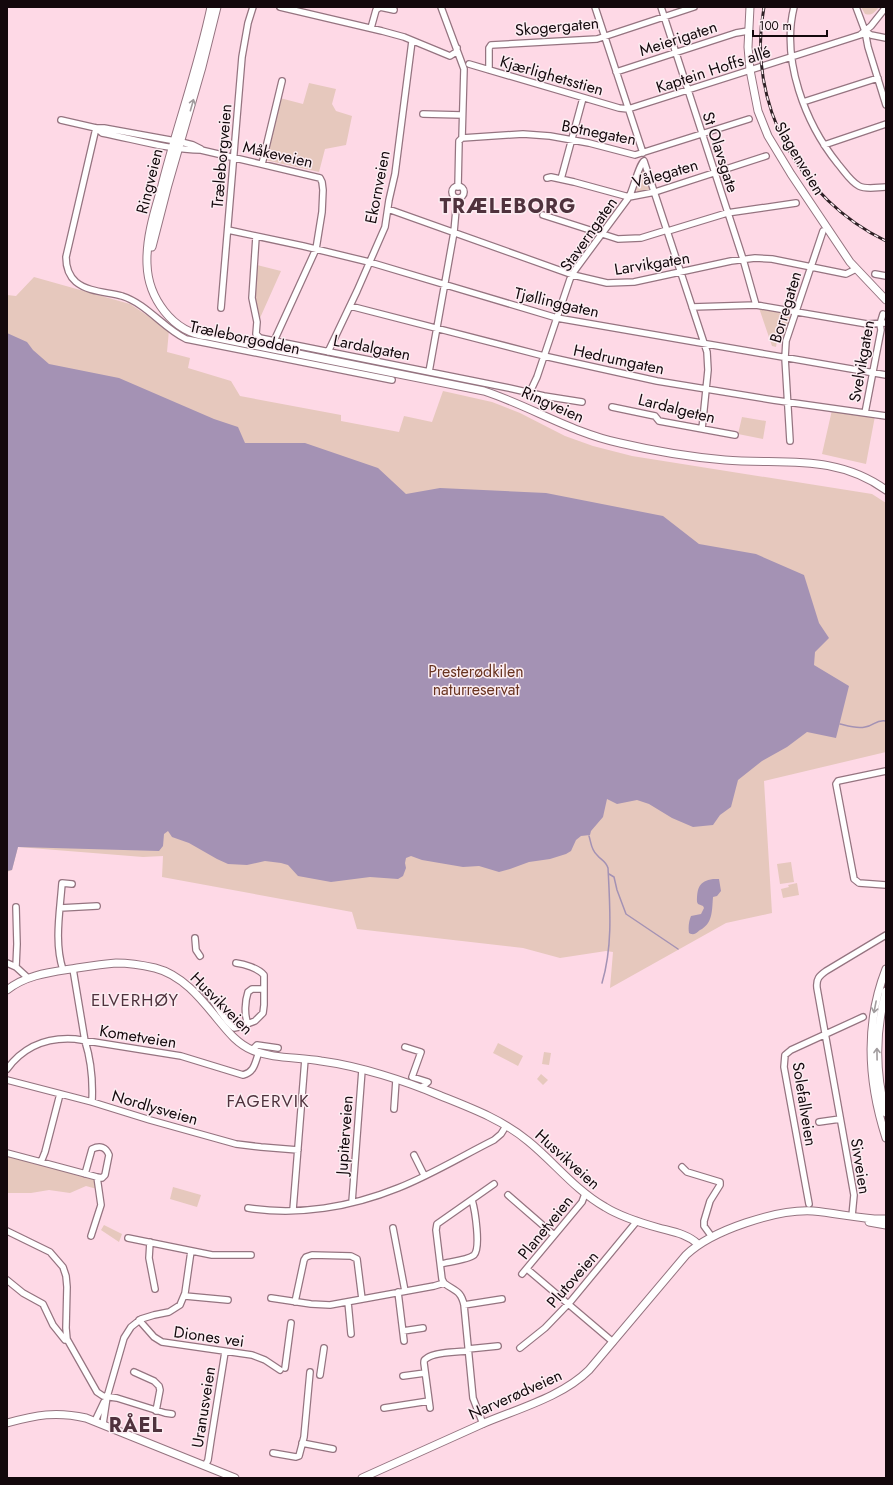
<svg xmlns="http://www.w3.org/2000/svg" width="893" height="1485" font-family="Jost,sans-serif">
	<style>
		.green { fill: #e6c8bd }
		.water { fill: #a492b4 }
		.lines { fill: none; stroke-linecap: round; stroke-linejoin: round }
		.stream { stroke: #a492b4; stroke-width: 1.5 }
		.minor-casing { stroke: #957480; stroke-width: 8 }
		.major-casing { stroke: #957480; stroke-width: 9 }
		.minor { stroke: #fff; stroke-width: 5.5 }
		.major { stroke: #fff; stroke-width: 7 }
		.rail-casing { stroke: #2e2025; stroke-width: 3 }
		.rail { stroke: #fcedf2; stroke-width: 1.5; stroke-dasharray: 4.5; stroke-linecap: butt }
		.oneway { stroke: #a19c9e }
		.labels { text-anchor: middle; stroke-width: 3; stroke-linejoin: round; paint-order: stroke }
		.street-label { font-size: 16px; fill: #13080c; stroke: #fcedf2 }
		.park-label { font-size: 16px; fill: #683320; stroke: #fcedf2 }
		.neighbourhood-label { font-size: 17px; letter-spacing: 1px; fill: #4f323d; stroke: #fcedf2 }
		.district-label { font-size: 20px; font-weight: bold; letter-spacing: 1px; fill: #4f323d; stroke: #fcedf2 }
	</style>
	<rect width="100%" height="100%" fill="#fed9e6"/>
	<path class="green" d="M861,7H879C874,13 872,16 865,14Z
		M309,83L336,89L332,104L336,111L352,116L346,145L325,149L319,172L265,160L280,98L303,104Z
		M644,166L652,190C646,191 640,195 636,190L642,167Z
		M257,265L281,271L260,318L255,298Z
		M34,277L130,304L169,330L167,352L190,358L188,368L231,381L240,396L341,415V421L399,432L404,416L432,422L443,391L492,402L520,413L565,436L593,446L632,456L872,494L886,503V752L764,781L772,913L726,923L610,988L613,952L606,951L560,958L523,948L357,929L352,912L162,877L163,856L143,857L18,847L12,870L7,872V295L16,296Z
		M759,308L788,313L790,318L782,341H777L776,347L772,346Z
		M832,410L875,416L866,464L822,454Z
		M742,417L766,421L763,439L738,434Z
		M791,862L794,882L780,884L777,864Z
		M797,883L799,895L783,898L781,889L789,887L788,885Z
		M498,1043L523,1056L518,1066L493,1053Z
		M544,1052L551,1053L549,1065L542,1064Z
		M541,1074L548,1080L543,1085L537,1079Z
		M7,1154L94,1178L97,1189L86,1186L70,1193L49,1190L31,1193H7Z
		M173,1187L201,1195L197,1207L170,1199Z
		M104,1225L122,1234L119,1242L101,1230Z"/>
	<path class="water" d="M7,333L27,342L33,350L49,364L119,378L214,419L238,427L245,443H305L378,468L406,494L440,488L546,493L663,516L699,544L756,554L804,575L819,623L829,638L815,652L814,665L849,686L836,738L807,732L787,747L762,761L738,780L731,807L720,815L713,825L693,827L672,818L649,804L637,800L617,804L607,799L603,817L591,831L590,835L581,836L576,840L571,851L566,854L550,859L529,862L510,869L499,872L479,866L463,867L422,860L411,856L406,858L405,863L406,868L403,876L398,879L370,877L331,882L298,876L288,865L281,863L265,861L247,865L228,864L217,859L189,843L172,837L168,831L164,834L163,846L159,851L18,847L12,870L7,871Z
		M713,879H719L721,891L717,896L713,897C712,909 713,922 702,929C697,931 697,935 691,934L689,933C688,927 689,921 691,916L701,914L704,908L703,906L698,904L697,902C697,888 699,881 713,879Z"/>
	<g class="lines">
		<path class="stream" d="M840,724C848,726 857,729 865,727C874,726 876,719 886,721
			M589,836C591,842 591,850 597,855C601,860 606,861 608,868C610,907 613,946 602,983
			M609,874L614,877L617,890L626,914L678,949"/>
		<defs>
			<path id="minor" d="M280,7L382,31L404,37L450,56L456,52L457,48
				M380,7L394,10
				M441,7L464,69L462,138L459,141L458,187
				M595,7L643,153
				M661,7L743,259L756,305
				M794,7C781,60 805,123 838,164C844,171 851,182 859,186C867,190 878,187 886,187
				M856,7L865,31L868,47L886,105
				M371,28L376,10L380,7
				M865,31L871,35L886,38
				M469,64L619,108L628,109L860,35L871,26L886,7
				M489,70V48L491,45L597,39L694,7
				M616,72L736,33L748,31
				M803,102L878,78
				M423,114L462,115
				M61,120L96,128H104L181,142L193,145L201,149
				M96,128L66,257C66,267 68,275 76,282C88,292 107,292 122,296C147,304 163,328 186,339L392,380
				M96,128L102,133C134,139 169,150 201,150L320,178L322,182L323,190L322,212L316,249L274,341
				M462,138L523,134L550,136L589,143L635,155L749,119
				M824,145L886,124
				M262,164L282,81
				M547,178L551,177L574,182L629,197L655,192L766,156
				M561,179L583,98
				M452 192a6 6 0 1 1 12 0a6 6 0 1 1-12 0Z
				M388,209L573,275L607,283L634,282L731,261L755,258L772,259L846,274L856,269
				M543,215L618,239L641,238L667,230
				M228,230L303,246L369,262L557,318L886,375
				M668,231L727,213L796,203
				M256,237L252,298L257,322L256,334L260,338L509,388L544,396L582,402
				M875,274L886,276
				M350,306L544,356L657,381L773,400L886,416
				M692,307L756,305L867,324L886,323
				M221,308L242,57L248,23L253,7
				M328,352L357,291L385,227L389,200L395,174L412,41
				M429,372L454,232L457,198
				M530,392L537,377L570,279L575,270L629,197C633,190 639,164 644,161L707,352L708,370L702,429
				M612,407L655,416L659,421L735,435
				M865,413L881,330L880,324L883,314
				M790,441L785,358L786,341L823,231
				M886,771L838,781L836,784L854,879L859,883L886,885
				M60,908L97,906
				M195,938L196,950L200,956
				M7,963L16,967L28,978
				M16,967L17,944L16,907
				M73,969L85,1041C91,1060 93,1082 92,1102
				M63,970C54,942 60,912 62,883L72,884
				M199,988C209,988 222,1020 234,1028L239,1027L255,1021L263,1013L264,1005V975C258,968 244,964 236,963
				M248,1024C244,1015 245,1001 248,992L252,989H263
				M405,1047L421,1052L412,1077L428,1082L421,1088
				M252,1050L257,1045L278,1048
				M7,1069C24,1046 47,1037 75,1039L181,1056L243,1075C255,1072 255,1062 259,1052
				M7,1080L92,1102L150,1120L236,1144L261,1147L298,1150
				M394,1109L396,1080
				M819,1122L840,1119
				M7,1153L41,1162L45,1152L60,1094
				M414,1155L424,1175
				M41,1162L97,1177L102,1178L105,1175L109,1155C106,1147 100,1145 92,1149L85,1174
				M682,1167L687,1172L720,1182V1185L710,1201L704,1221V1226L712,1237
				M508,1195L554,1235
				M352,1202L362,1070
				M809,1204L784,1067L785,1055L791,1050L863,1017
				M248,1208C298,1216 351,1207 398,1188C431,1175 462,1156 494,1140L501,1134L506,1126
				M293,1210L305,1059
				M852,1216L854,1195L817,988C816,979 819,976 826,971L886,935
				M393,1228L405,1291
				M7,1231L50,1252L63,1267L66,1276L67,1287L66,1328L67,1339L97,1392L103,1396L117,1398L165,1413L172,1414
				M91,1236L101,1205L97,1177
				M128,1238L212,1255H251
				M150,1242L149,1258L155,1289
				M441,1264C448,1262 468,1260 474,1255C481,1248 475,1210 472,1200
				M527,1269L613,1342
				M522,1274L582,1202L585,1194
				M7,1280L23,1293L43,1304L53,1325L65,1340L67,1339
				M444,1283L442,1279L436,1230L437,1224L494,1184
				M398,1292L404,1341
				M185,1296L228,1300
				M271,1298L311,1304L330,1305L434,1286L444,1283C454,1291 461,1290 464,1305L473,1398L483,1424
				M295,1302L304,1260L306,1257L312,1255L351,1256L357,1259L362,1299
				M348,1302L351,1334
				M464,1305L502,1299
				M139,1320L154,1337L162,1342L252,1355L265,1360L280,1370
				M403,1331L423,1328
				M520,1348L545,1328L571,1301L637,1221
				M468,1349L498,1346
				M285,1368L291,1323
				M134,1372L154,1381L159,1386L160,1390L156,1411
				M320,1375L324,1348
				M403,1376L425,1373
				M384,1408L429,1401
				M430,1408L424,1363C424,1360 424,1360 427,1358C435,1352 458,1352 468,1351
				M95,1421L104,1402
				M103,1424L107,1397L124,1338L131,1327L141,1319L154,1315L169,1312L180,1305L185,1293L191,1251
				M302,1443L333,1449
				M273,1453L296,1457L299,1456L304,1437L310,1372
				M205,1466L208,1460L211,1440L225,1352"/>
			<path id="major" d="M211,7C198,69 176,128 161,189C154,213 146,238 147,264C148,297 172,333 208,336L484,391C530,406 572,433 620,443C654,451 690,457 725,460C783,465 834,453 886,490
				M750,7L748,47L750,70L758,111L768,136L791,174L850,262L886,300
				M152,247L168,185L202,67L217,7
				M886,969C864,1025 868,1082 886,1138
				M7,990C27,974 53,972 77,968C90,966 103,964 116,963C129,963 142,965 155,968C183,975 202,1000 220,1022C229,1033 238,1044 252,1050C273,1059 299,1057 321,1061C359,1066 406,1081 441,1096C471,1108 503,1120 528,1141C554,1162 575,1190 605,1207C621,1217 641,1223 659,1228C674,1232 687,1234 698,1244
				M886,991C875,1032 875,1073 886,1113
				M869,1222L886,1225
				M7,1423C36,1415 56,1411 86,1418L235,1478
				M362,1478C402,1460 442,1442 482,1424C517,1409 562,1397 589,1370L686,1255C712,1230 777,1209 813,1211C838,1213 862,1220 886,1219"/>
		</defs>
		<use href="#minor" class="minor-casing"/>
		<use href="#major" class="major-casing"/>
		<use href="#minor" class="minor"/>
		<use href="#major" class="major"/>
		<defs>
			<path id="rail" d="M764,7C746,103 799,199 886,241"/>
		</defs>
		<use href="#rail" class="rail-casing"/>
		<use href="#rail" class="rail"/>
	</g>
	<defs><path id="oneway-shaft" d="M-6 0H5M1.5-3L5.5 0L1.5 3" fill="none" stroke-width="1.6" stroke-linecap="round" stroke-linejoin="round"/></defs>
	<g class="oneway">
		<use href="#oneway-shaft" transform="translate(192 105) rotate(-74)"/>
		<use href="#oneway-shaft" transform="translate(875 1007) rotate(101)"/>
		<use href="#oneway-shaft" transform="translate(877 1054) rotate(-91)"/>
	</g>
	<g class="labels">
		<g class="street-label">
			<text transform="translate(557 26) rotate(-5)" y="6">Skogergaten</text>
			<text transform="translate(678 38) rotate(-18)" y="6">Meierigaten</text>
			<text transform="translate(713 69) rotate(-18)" y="6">Kaptein Hoffs allé</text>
			<text transform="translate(552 75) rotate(16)" y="6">Kjærlighetsstien</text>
			<text transform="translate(599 132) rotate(11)" y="6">Botnegaten</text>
			<text transform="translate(721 152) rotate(72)" y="6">St Olavsgate</text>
			<text transform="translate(278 154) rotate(13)" y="6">Måkeveien</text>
			<text transform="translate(221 156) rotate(-85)" y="6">Træleborgveien</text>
			<text transform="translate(800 158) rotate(59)" y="6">Slagenveien</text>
			<text transform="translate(665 173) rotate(-16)" y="6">Vålegaten</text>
			<text transform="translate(149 181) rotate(-76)" y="6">Ringveien</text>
			<text transform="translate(377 187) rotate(-79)" y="6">Ekornveien</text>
			<text transform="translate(588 234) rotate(-55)" y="6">Staverngaten</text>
			<text transform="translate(652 263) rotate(-9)" y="6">Larvikgaten</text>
			<text transform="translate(557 302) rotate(13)" y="6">Tjøllinggaten</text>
			<text transform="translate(785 307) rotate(-73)" y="6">Borregaten</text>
			<text transform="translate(245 337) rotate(12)" y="6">Træleborgodden</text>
			<text transform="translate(372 347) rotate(11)" y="6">Lardalgaten</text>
			<text transform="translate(619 359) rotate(12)" y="6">Hedrumgaten</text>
			<text transform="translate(861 361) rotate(-80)" y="6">Svelvikgaten</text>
			<text transform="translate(553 404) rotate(24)" y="6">Ringveien</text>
			<text transform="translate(677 408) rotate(14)" y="6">Lardalgeten</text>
			<text transform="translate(222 1003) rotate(45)" y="6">Husvikveien</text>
			<text transform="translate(138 1036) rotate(9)" y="6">Kometveien</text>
			<text transform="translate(805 1104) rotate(81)" y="6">Solefallveien</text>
			<text transform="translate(155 1107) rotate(16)" y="6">Nordlysveien</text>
			<text transform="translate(344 1135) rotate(-86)" y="6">Jupiterveien</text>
			<text transform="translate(568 1159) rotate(42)" y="6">Husvikveien</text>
			<text transform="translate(861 1166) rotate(81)" y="6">Sivveien</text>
			<text transform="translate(545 1227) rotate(-51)" y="6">Planetveien</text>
			<text transform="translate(572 1279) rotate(-49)" y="6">Plutoveien</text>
			<text transform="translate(209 1336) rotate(8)" y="6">Diones vei</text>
			<text transform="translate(515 1394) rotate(-24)" y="6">Narverødveien</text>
			<text transform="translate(203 1407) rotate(-81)" y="6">Uranusveien</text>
		</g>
		<g class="park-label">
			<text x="476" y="677">Presterødkilen<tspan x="476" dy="18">naturreservat</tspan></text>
		</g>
		<g class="neighbourhood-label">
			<text x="135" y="1006">ELVERHØY</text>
			<text x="268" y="1107">FAGERVIK</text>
		</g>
		<g class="district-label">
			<text x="508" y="213">TRÆLEBORG</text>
			<text x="136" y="1432">RÅEL</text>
		</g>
	</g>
	<rect width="893" height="1485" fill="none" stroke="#13080c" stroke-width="16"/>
	<path d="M753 30v6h74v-6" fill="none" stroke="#13080c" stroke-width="2"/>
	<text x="759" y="30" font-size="12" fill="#13080c" stroke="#fcedf2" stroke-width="3" paint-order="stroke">100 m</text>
</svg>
